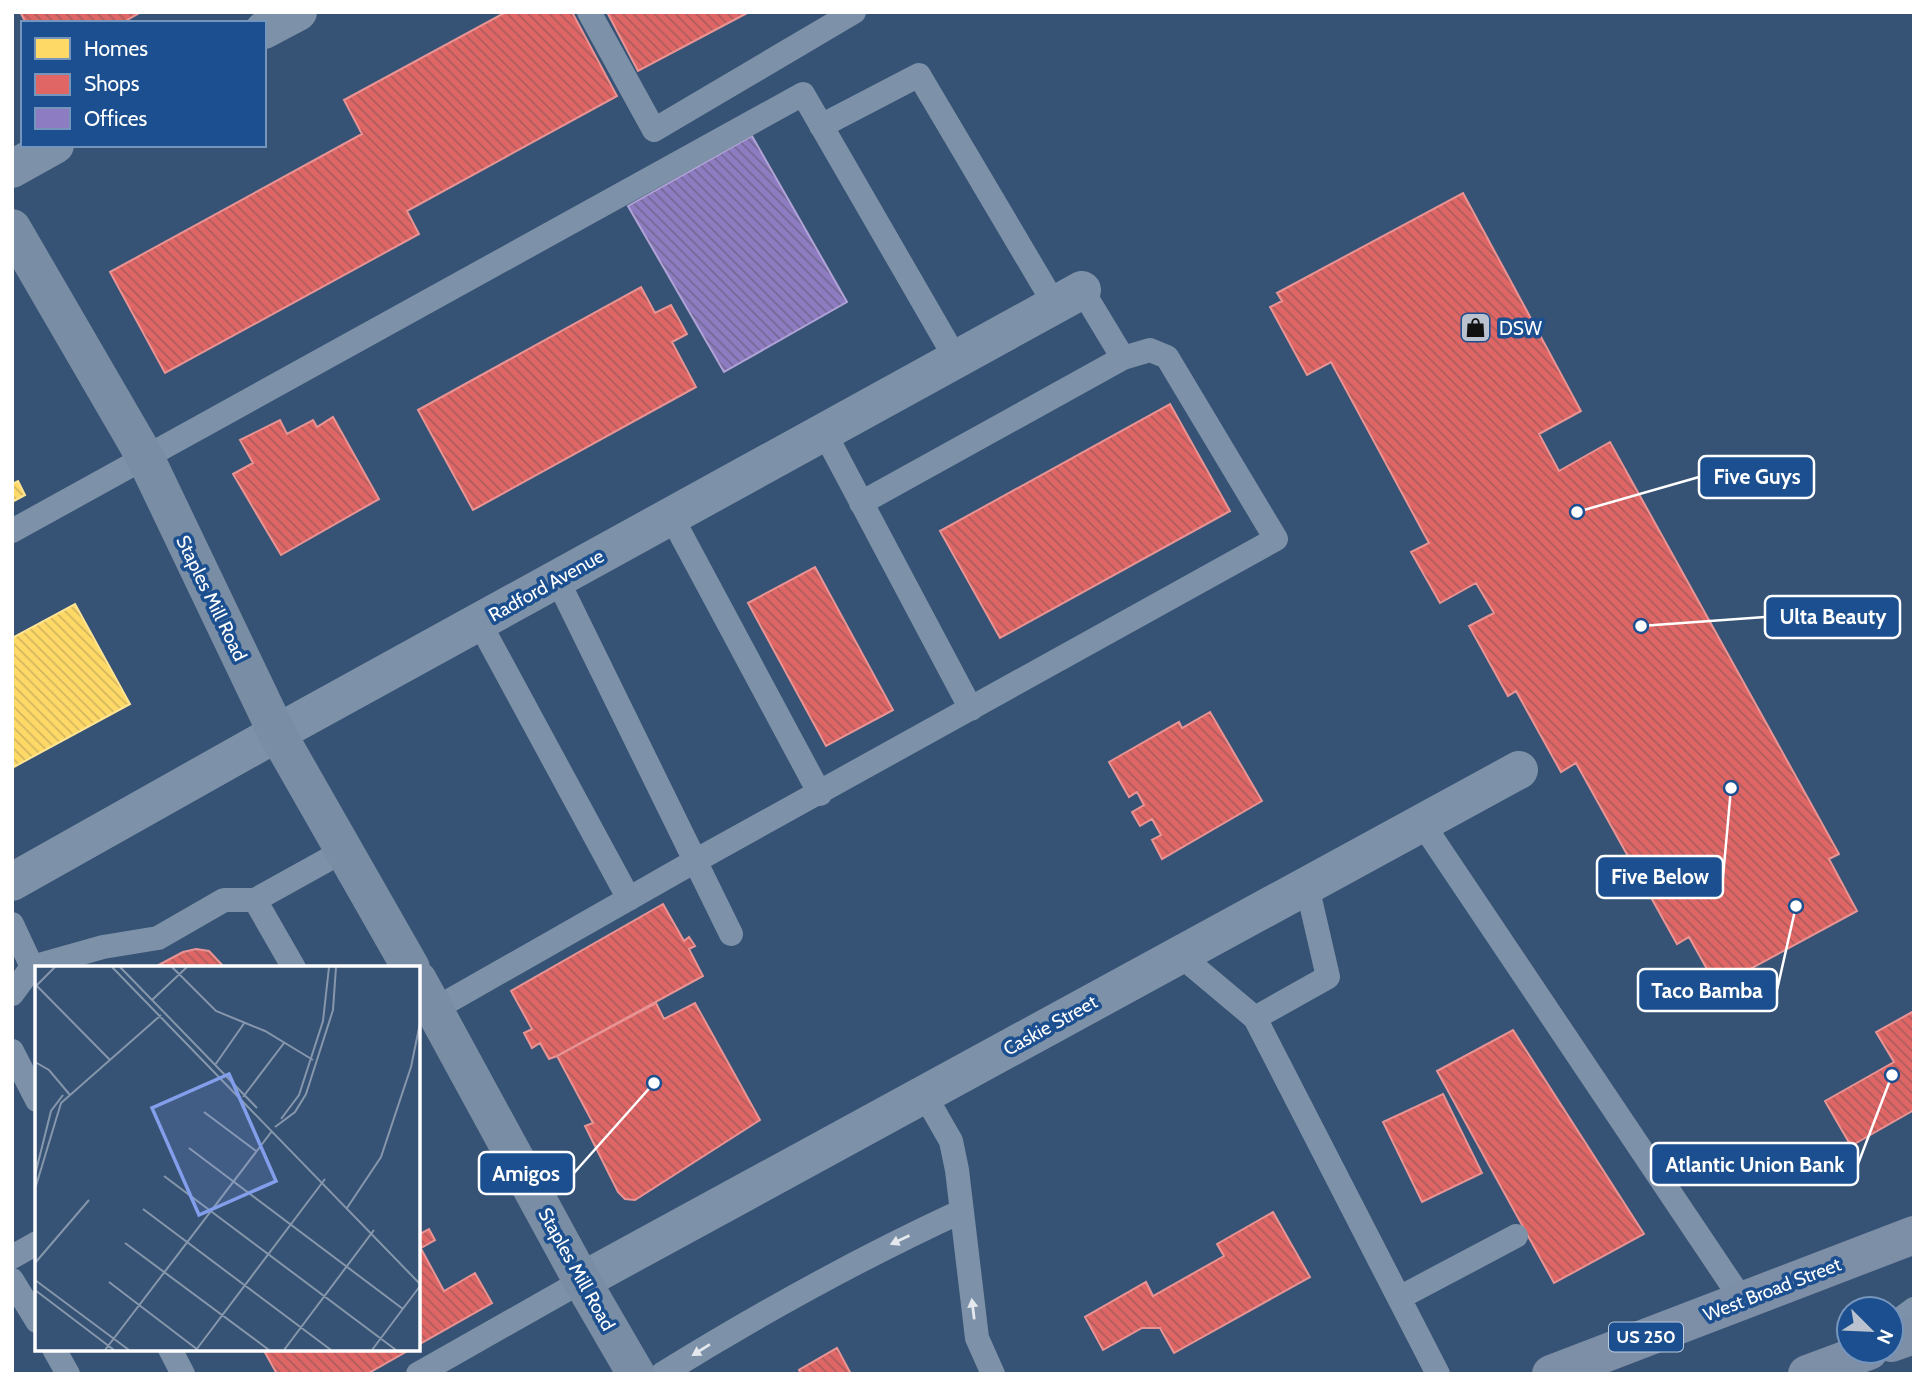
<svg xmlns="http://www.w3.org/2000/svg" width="1926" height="1386" font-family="Cabin,sans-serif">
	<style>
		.homes { fill: url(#homes-back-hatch); stroke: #ffe494; stroke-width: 2 }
		.shops { fill: url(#shops-back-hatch); stroke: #e99494; stroke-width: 2 }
		.offices { fill: url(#offices-back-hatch); stroke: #b0a3d5; stroke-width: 2 }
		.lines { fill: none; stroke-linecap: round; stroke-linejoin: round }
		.lane { stroke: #7d92a8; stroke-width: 24 }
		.street { stroke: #7d92a8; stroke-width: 38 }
		.secondary { stroke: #798da4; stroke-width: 38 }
		.primary { stroke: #7d8ea7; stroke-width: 38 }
		.oneway { fill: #e5e9ee }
		.labels { text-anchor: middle; stroke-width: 7; stroke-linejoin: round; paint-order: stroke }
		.shield { fill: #1b4f8f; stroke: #bbcadd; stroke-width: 2 }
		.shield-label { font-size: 18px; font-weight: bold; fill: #fff }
		.poi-label { font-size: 19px; fill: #fff; stroke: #1b4f8f; text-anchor: start }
		.street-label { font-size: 19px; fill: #fff; stroke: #1b4f8f }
		.inset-road { fill: none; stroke: #8697ac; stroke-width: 2 }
		.view { fill: #839eea; fill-opacity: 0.15; stroke: #839eea; stroke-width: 3.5 }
		.inset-edge { fill: none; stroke: #fff; stroke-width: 3.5 }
		.leader { fill: none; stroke: #fff; stroke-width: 2.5 }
		.callout-dot { fill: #fff; stroke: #1b4f8f; stroke-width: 2.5 }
		.callout { fill: #1b4f8f; stroke: #fff; stroke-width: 2.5 }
		.callout-label { font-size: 21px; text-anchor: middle; font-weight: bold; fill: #fff }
	</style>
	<defs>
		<pattern id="homes-back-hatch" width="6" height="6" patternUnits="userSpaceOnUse" patternTransform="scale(1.75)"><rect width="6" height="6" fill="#ffd966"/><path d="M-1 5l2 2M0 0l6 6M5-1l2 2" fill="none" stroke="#d2b660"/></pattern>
		<pattern id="shops-back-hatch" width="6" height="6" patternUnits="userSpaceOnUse" patternTransform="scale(1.75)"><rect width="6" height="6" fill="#e06666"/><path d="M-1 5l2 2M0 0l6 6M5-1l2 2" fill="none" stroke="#ac5d5d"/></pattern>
		<pattern id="offices-back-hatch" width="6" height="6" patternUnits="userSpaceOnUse" patternTransform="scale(1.75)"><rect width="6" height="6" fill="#8e7cc3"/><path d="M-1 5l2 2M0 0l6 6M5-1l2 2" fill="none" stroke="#746993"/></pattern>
	</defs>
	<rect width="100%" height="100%" fill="#365274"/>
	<path class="homes" d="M18,481L25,495L12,502V484Z
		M75,604L130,704L12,768V638Z"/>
	<path class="shops" d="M20,12H141L122,23H26Z
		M506,12H572L617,96L407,211L419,234L165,373L110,272L362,134L344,100Z
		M607,12H749L638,71Z
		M1463,193L1581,411L1539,434L1559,471L1610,442L1839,854L1829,859L1857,911L1717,987L1689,937L1677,944L1576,763L1561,772L1516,691L1508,696L1469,626L1494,613L1476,583L1440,603L1411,552L1429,543L1331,362L1307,375L1270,307L1282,301L1277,293Z
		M641,287L655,313L671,305L687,334L672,342L696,387L473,510L418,410Z
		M1170,404L1230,511L1000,638L940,531Z
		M333,417L379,499L281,555L233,474L253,463L240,440L280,420L287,434L313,420L317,427Z
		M815,567L893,710L826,746L748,603Z
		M1210,712L1262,801L1162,859L1152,840L1161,835L1152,819L1140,826L1132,812L1144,805L1137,792L1129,797L1109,762L1179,722L1182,728Z
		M663,904L684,941L689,937L695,946L689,949L703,976L557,1056L549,1059L540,1043L532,1048L524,1033L532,1029L511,991Z
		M196,949L209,951L225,968H153L183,952Z
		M656,1003L664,1019L695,1003L760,1120L635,1200L625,1199L618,1192L585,1126L593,1123L557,1056Z
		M1914,1011V1110L1851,1146L1825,1101L1894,1062L1876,1032Z
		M1513,1030L1644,1234L1554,1283L1437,1071Z
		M1443,1094L1482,1173L1422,1202L1383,1122Z
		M1273,1212L1310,1277L1174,1353L1160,1328H1142L1103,1350L1085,1317L1146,1282L1153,1296L1224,1256L1217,1244Z
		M429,1229L435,1240L421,1248L418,1235Z
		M418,1243L444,1291L475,1273L492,1303L418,1345Z
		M837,1348L851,1374H801L799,1370Z
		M263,1349H411L367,1374H277Z"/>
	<path class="offices" d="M752,136L847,302L724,372L628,206Z"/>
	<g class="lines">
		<path class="lane" d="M589,12L654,130L854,12
			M821,126L919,75L1055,305
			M824,432L971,709
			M861,503L1123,358
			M671,516L820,794
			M12,531L803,94L956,359
			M557,579L731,934
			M479,622L629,899
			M1422,823L1742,1300
			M255,900L345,850
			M12,924L32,967L12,994
			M1180,955L1255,1018L1438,1374
			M32,967L103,947L158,938L224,900H255L294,968
			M435,1009L695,861L1276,539L1167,357L1150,350L1123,358L1082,290
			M1255,1018L1328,977L1307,886
			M12,1051L37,1100
			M924,1094L951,1141L957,1170L977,1338L993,1374
			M12,1257L37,1243
			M12,1280L37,1321
			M1399,1298L1516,1236
			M1891,1326L1914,1309
			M54,1349L68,1374
			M170,1349L183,1374
			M418,1374L582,1281
			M662,1374C759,1314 858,1259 962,1211"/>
		<path class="street" d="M264,30L298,12
			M12,169L55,145
			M12,882L277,733L1082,290
			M582,1281L1519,770"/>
		<path class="secondary" d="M12,228L145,457L277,733L411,968
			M418,980L582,1281L636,1374"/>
		<path class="primary" d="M1891,1343L1914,1335
			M1551,1374L1914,1235
			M1807,1374L1869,1351"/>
	</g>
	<defs><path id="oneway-solid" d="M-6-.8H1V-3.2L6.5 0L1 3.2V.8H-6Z" transform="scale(1.75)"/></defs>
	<g class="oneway">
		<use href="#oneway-solid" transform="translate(900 1240) rotate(155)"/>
		<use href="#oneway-solid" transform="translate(973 1309) rotate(-97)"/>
		<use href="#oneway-solid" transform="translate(701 1350) rotate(148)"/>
	</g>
	<defs>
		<symbol id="shop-square" viewBox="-11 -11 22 22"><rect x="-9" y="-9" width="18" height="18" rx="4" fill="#b9c2ce" stroke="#1b4f8f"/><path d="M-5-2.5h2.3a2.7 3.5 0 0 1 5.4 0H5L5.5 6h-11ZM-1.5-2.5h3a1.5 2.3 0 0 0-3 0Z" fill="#111"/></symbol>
	</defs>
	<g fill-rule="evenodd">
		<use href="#shop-square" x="1458" y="310" width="35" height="35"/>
	</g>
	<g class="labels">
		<rect class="shield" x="1609" y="1322.5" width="74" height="29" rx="5"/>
		<g class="shield-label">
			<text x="1646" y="1343">US 250</text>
		</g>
		<g class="poi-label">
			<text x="1499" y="335">DSW</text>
		</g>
		<g class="street-label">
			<text transform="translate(546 585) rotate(-29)" y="7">Radford Avenue</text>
			<text transform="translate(212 598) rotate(64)" y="7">Staples Mill Road</text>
			<text transform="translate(1050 1025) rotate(-29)" y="7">Caskie Street</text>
			<text transform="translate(577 1269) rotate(61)" y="7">Staples Mill Road</text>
			<text transform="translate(1772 1289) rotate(-21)" y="7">West Broad Street</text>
		</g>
	</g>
	<g transform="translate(35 966)">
		<rect width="385" height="385" fill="#365274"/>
		<path class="inset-road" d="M77,1L385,318M85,1L222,142M137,1L181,45L230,65L278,94M1,19L75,94M0,21L20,1M117,34L152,1M0,96L14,104L35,129M180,99L210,56M208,131L249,77M169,146L221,185M246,153L264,129L288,55L294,1M240,161L260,146L271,128L298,44L301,1M154,182L368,343M0,209L16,145L28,129M129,210L361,384M0,223L26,137L126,49M312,242L346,191L376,101L385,57M108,243L296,384M90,277L234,384M0,297L54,234M0,314L94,384M74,316L163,384M0,324L79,384M70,384L237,165M161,384L290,213M249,384L339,264M337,384L385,320"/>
		<path class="view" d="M194,108L241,215L164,249L117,142Z"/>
		<rect width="385" height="385" class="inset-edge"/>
	</g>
	<path class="leader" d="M1577 512L1699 477M1641 626L1765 617M1731 788L1723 877M1796 906L1777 990M1892 1075L1858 1164M654 1083L574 1173"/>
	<g class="callout-dot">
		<circle cx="1577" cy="512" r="7"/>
		<circle cx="1641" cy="626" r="7"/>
		<circle cx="1731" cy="788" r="7"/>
		<circle cx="1796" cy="906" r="7"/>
		<circle cx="1892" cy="1075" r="7"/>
		<circle cx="654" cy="1083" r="7"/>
	</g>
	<g class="callout">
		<rect x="1699" y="456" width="115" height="42" rx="7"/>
		<rect x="1765" y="596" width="135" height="42" rx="7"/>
		<rect x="1597" y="856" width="126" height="42" rx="7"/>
		<rect x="1638" y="969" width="139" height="42" rx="7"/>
		<rect x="1651" y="1143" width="207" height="42" rx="7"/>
		<rect x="479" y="1152" width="95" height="42" rx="7"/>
	</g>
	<g class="callout-label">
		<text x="1757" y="484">Five Guys</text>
		<text x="1833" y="624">Ulta Beauty</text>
		<text x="1660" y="884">Five Below</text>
		<text x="1707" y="998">Taco Bamba</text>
		<text x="1755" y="1172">Atlantic Union Bank</text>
		<text x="526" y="1181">Amigos</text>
	</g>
	<rect width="1926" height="1386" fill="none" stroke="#ffffff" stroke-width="28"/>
	<rect x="21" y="21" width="245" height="126" fill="#1b4f8f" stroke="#7695bc" stroke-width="2"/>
	<rect x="35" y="38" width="35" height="21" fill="#ffd966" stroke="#7695bc" stroke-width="2"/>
	<text x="84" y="56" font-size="21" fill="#ffffff">Homes</text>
	<rect x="35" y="74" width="35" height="21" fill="#e06666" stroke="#7695bc" stroke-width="2"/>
	<text x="84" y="91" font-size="21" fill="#ffffff">Shops</text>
	<rect x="35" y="108" width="35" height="21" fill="#8e7cc3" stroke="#7695bc" stroke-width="2"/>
	<text x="84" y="126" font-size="21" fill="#ffffff">Offices</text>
	<g transform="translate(1870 1330) rotate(114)"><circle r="33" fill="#1b4f8f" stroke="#7695bc" stroke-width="2"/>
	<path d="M0-5L12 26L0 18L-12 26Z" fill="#b9c2ce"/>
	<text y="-10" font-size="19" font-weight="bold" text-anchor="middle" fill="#ffffff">N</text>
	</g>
</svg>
